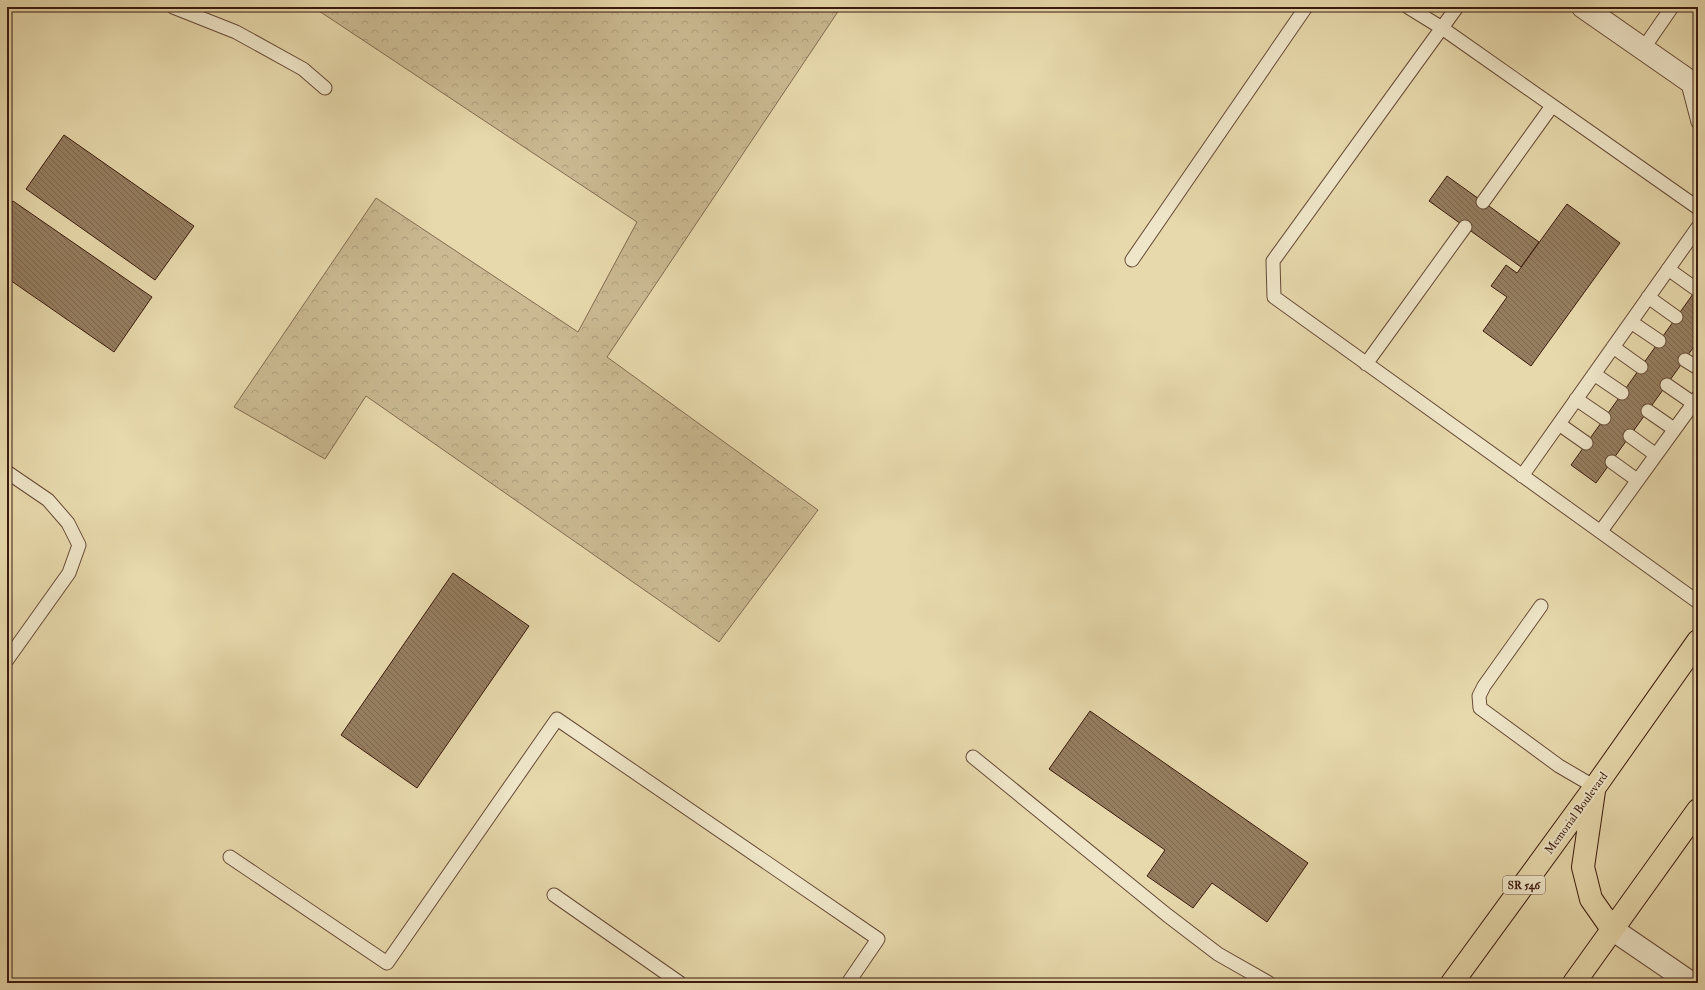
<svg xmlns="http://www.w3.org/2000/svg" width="1705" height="990" font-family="'IM FELL Double Pica',serif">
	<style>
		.forest { fill: url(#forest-crowns); stroke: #836a50 }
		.building { fill: url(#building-back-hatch); stroke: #3c1b0e }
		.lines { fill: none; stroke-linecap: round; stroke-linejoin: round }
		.service-casing { stroke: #674a36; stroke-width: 15 }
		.minor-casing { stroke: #674a36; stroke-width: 24 }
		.tertiary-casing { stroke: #674a36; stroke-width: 24 }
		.primary-casing { stroke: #3c1b0e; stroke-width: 24 }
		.service { stroke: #efe6c9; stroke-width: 13 }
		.minor { stroke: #efe6c9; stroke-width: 22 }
		.tertiary { stroke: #efe6c9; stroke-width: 22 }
		.primary { stroke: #e7d9ac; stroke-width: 22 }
		.labels { text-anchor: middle; stroke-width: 4; stroke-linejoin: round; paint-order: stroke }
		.shield { fill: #efe6c9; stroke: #725846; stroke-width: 1 }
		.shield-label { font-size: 11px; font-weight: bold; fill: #3c1b0e }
		.street-label { font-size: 12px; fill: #3c1b0e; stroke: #efe6c9 }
	</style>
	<defs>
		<pattern id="forest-crowns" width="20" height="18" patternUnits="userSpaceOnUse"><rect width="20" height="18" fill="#cab991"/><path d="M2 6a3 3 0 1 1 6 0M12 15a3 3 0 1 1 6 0" fill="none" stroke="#ae9e7c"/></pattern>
		<pattern id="building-back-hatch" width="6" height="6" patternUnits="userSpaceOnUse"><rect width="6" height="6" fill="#957e60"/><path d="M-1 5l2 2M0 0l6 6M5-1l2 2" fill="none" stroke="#7b664e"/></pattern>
	</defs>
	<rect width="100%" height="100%" fill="#e7d9ac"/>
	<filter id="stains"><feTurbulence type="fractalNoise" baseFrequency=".005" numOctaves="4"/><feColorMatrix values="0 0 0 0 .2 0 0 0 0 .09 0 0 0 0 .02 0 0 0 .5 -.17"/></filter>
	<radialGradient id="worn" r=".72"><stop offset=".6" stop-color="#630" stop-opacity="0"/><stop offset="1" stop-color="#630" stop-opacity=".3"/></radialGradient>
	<path class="forest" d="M313,7H841L607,357L818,510L719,642L366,396L325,459L234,407L376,198L578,332L637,222Z"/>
	<path class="building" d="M64,135L194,226L155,280L26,189Z
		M1447,176L1539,242L1521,267L1429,201Z
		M13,201L152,297L114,352L7,278V209Z
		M1567,204L1620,243L1531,366L1483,331L1507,297L1491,286L1506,265L1517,273Z
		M1698,287V341L1596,483L1571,465Z
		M453,573L529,626L417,788L341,735Z
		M1090,711L1308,863L1267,922L1212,883L1193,908L1147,876L1165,850L1049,769Z"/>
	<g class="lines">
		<defs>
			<path id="service" d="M173,7L236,32L303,69L325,88
				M1408,7L1442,28L1698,208
				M1457,7L1273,261L1274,297L1698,602
				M1643,49L1672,7
				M1687,80L1698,122
				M1483,202L1552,106
				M1132,260L1306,7
				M1668,269L1696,289
				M1648,297L1676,317
				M1631,322L1659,341
				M1613,347L1641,367
				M1685,360L1698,368
				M1366,364L1465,227
				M1594,374L1622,393
				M1667,385L1693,403
				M1576,399L1604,418
				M1648,411L1674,429
				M1559,424L1586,443
				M1630,436L1656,455
				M1612,462L1637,480
				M7,472L48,500L68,523L79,545L69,573L7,660
				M1522,476L1698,227
				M1601,531L1698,397
				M1541,606L1484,686L1479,696L1480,708L1559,766L1595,787
				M973,757L1167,915L1218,954L1269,983
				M230,857L387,963L557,719L878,939L848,983
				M554,895L680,983"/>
			<path id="minor" d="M1612,929L1691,983"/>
			<path id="tertiary" d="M1583,7L1698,87"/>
			<path id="primary" d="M1594,791L1583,867L1591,899L1612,929
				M1452,983L1595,787L1698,641
				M1574,983L1698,810"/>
		</defs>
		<use href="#service" class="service-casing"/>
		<use href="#minor" class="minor-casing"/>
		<use href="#tertiary" class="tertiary-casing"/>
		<use href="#primary" class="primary-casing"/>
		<use href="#service" class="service"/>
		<use href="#minor" class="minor"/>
		<use href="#tertiary" class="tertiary"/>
		<use href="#primary" class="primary"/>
	</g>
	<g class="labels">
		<rect class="shield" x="1503" y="876" width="42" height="18" rx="3"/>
		<g class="shield-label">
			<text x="1524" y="889">SR 546</text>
		</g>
		<g class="street-label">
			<text transform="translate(1576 813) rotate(-54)" y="4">Memorial Boulevard</text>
		</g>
	</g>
	<rect width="1705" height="990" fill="none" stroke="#e7d9ac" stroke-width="24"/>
	<rect x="8" y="8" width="1689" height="974" fill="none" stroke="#3c1b0e" stroke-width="2"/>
	<rect x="12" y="12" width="1681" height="966" fill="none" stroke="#3c1b0e"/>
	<rect width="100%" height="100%" filter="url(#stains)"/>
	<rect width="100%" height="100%" fill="url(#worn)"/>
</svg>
